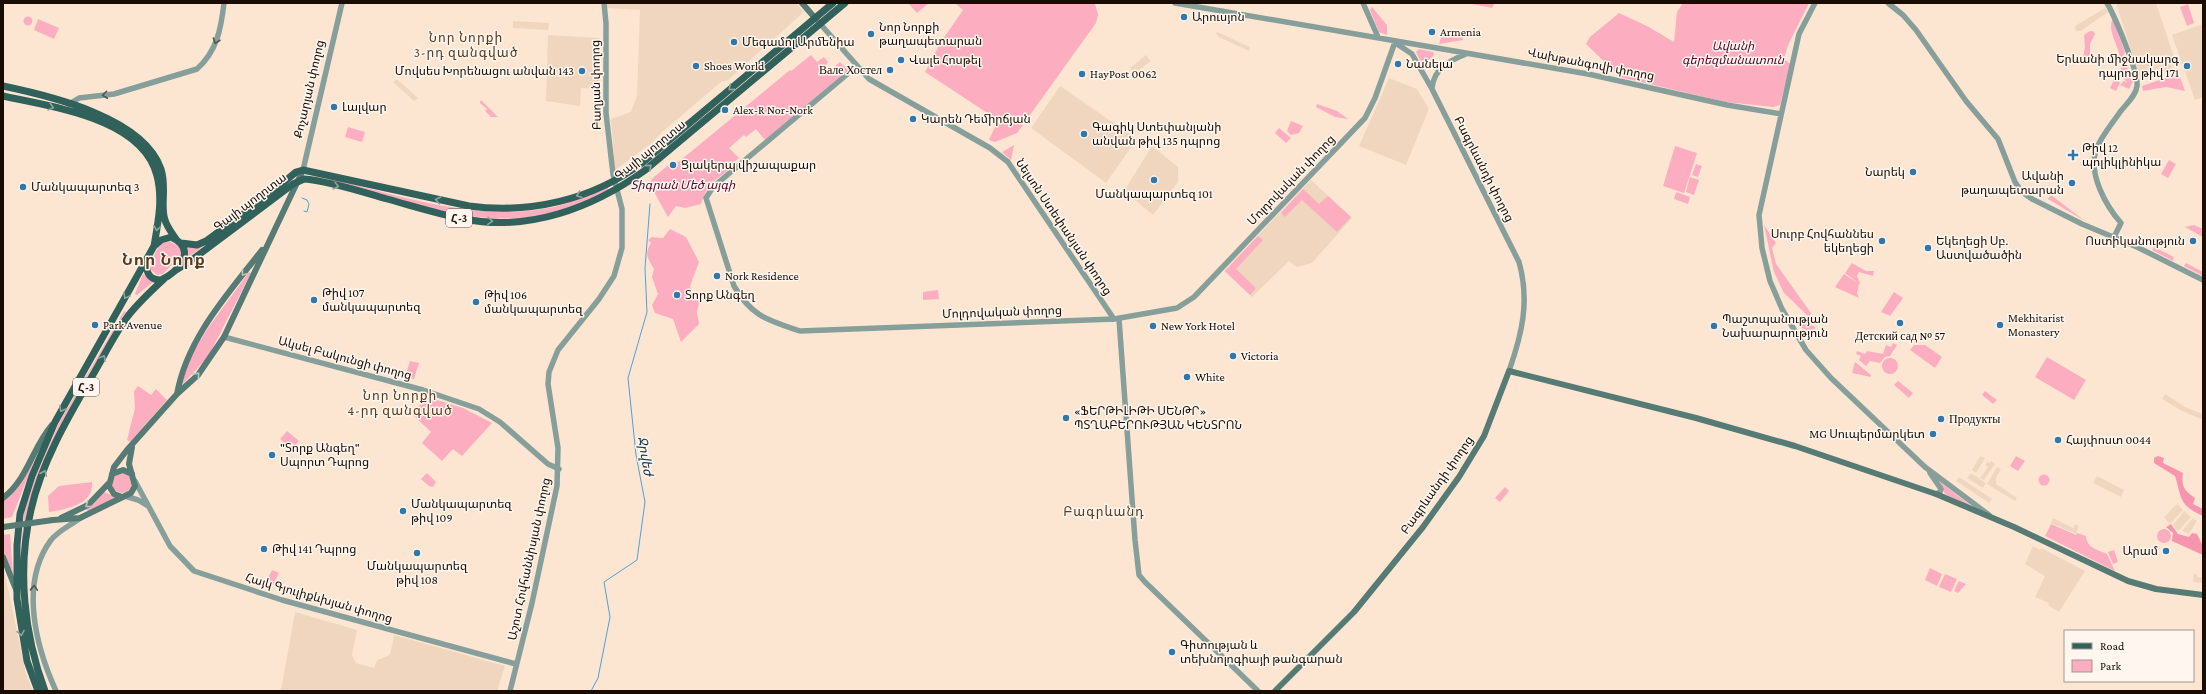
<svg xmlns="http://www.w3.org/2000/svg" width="2206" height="694" font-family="'Crimson Pro','Noto Sans Armenian',serif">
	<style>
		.built { fill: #f0d6be }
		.green { fill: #fcadbf }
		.forest { fill: #f795ae }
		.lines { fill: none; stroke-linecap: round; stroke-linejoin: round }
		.stream { stroke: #4fa0de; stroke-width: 1 }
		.tertiary { stroke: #879f9b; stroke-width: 5.5 }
		.secondary { stroke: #567b75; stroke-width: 6 }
		.primary { stroke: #31615b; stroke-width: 7 }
		.secondary-bridge { stroke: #567b75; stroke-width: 6 }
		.oneway { stroke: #50564e }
		.oneway2 { stroke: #8da49e }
		.oneway3 { stroke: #bbc5be }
		.poi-dot { fill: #3078ac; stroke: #fef6ef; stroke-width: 1.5 }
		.labels { text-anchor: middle; stroke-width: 3; stroke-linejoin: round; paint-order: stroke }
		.shield { fill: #fef6ef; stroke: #5e5249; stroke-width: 1 }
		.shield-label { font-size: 11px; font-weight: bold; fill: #190c02 }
		.poi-label { font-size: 12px; fill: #190c02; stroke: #fef6ef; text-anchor: start }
		.park-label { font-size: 12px; font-style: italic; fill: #5c0329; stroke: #fef6ef }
		.street-label { font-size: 12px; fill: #190c02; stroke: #fef6ef }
		.neighbourhood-label { font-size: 13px; letter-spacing: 1px; fill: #5a3a1b; stroke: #fef6ef }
		.water-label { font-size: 13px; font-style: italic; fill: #0d3049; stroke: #fef6ef }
		.district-label { font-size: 16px; font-weight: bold; letter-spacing: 1px; fill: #5a3a1b; stroke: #fef6ef }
	</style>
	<rect width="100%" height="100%" fill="#fde6d1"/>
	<path class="built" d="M606,3H796L804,12L728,80L721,82L661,133L653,142L615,170L611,119L631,112L637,96L640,10L607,8Z
		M2116,3H2156L2173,54L2172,70L2141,81Z
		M2105,8L2108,12L2081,31H2076L2075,26Z
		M513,21L549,23L548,30L513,28Z
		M2203,24V97L2195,100L2172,35Z
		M1217,32L1250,47L1249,51L1219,37L1216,34Z
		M548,35L600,38L599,89L581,88L580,106L546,101Z
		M1146,55L1151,61L1134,74L1130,68Z
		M1389,78L1417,89L1429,109L1406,165L1359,146Z
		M397,79L418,98L414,101L393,82Z
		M1060,86L1137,139L1106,183L1031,128Z
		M1152,146L1178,167V182L1153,215L1124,191Z
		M1311,180L1352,218L1312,263L1297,267L1289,261L1252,297L1224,271Z
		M2165,394L2185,407L2203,414V420L2182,411L2162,399Z
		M1980,456L1985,458L1976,473L1972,470Z
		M1991,461L1995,464L1984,480L1980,478L1988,467L1985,465L1987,462L1990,463Z
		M1997,467L2001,469L1996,478V484L2017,498L2015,501L1987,484Z
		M1971,473L1986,483L1983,488L1967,478Z
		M2097,476L2124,490L2121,497L2093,483Z
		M1959,477L1992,499L1989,503L1956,481Z
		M2177,504L2183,510L2170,524L2164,517Z
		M2184,511L2191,517L2178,531L2173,525Z
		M2053,518L2073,528L2075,524L2079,526L2076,534L2051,523Z
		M2193,518L2197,521L2189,534L2182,531Z
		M2033,546L2040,550L2041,548L2085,571L2059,612L2048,605L2049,603L2035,597L2045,576L2025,564Z
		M3,565L26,674L33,691H3Z
		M2194,574H2197V577L2203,578V583L2193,582Z
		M295,612L357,630L352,655L356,663L374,668L377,660L390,655L394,635L505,666L497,691H281Z"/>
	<path class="green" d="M908,3H929L917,13Z
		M955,3H1095L1098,15L1096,23L1017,133L995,142L989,140L998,120L925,72L941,42L963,10Z
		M1467,3H1495L1492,8Z
		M1683,3H1809L1789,43L1784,58L1790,64L1780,105L1773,107L1726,102L1620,77L1586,44L1590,37L1619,13L1647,26L1674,42L1677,12Z
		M2188,4L2194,23L2187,26L2180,7Z
		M1372,7L1387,25V35L1379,32L1370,10Z
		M23.5 21a4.5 4.5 0 1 1 9 0a4.5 4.5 0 1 1-9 0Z
		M38,19L59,28L54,39L34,30Z
		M2112,20H2113L2125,52L2122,58L2120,57C2118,45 2108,32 2112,20Z
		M2090,31H2093L2095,34L2090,44V56L2086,61L2083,57L2085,47L2084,35Z
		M1443,32L1463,38V40L1439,44Z
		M1419,49L1433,52L1434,55L1423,66L1416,52Z
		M811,55L817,62L824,57L828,62L826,65L831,70L840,62L848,70L765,140L756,129L746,137L744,135L729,148L739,158L734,162L736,164L708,186L701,204L685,208L676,206L668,217L649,183L653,178L673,161L676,164L790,70L791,71Z
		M2124,63H2127L2129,67L2120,79L2116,77Z
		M2128,69L2135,77L2129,89L2120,85L2124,81L2128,83L2123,78Z
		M2177,74L2180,77L2185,91L2166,87L2143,91L2142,86Z
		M2115,78L2120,82L2116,91L2110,88Z
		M481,100L498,117H491L485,111L487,109L480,103Z
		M1317,104L1337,111L1348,119L1335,117L1316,107Z
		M1291,121L1303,126L1299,133L1291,135L1287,131Z
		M348,127L365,132L362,142L345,137Z
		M1279,128L1291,138L1286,143L1275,133Z
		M1014,145L1011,160L1002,152Z
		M1675,146L1697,153L1684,193L1663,186Z
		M2169,160L2176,164L2168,178L2161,174Z
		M1696,164L1702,166L1698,177L1692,175Z
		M1690,177L1699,180L1694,195L1686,192Z
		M329,178C401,196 479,223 554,207C572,203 590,194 608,187L609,191C590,198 570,209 549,214C475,230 400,200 329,180Z
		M1303,189L1319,204L1328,196L1351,217L1337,232L1302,200L1285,217L1281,213Z
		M1676,192L1690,197L1688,204L1674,199Z
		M2051,195L2085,221L2048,199Z
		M1764,225L1776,243L1772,248L1776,264L1811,313L1809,317L1784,293L1774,272Z
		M2194,225L2203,229V237L2185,227Z
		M670,229L686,237L699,262L690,286L692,293L700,299L697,312L699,324L681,342L673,319L655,313L652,305L658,294L652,277L654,269C648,259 644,254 651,243L648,240L652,237L663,238Z
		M1258,236L1263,240L1236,269L1256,288L1250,295L1225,271Z
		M169,241L180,247L181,255L163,274L157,275L150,269V263L160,244Z
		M186,246L194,248L202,247L186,259Z
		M2154,247L2174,257L2173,261L2152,250Z
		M1852,263L1866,271H1874L1873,276L1859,272L1857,276L1860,283L1859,284L1845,273Z
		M2186,263L2203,272V276L2184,266Z
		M249,272L251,273L208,357L181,386L190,357L208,328Z
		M143,274L153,282L137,295L135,294Z
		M1844,274L1859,284L1857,293L1859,298L1835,287Z
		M938,290L939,299L923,300V292Z
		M1894,292L1903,298L1890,316L1881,312Z
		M124,311L126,312C89,375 46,438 28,509C21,535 22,564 21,591L20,564L24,512L36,476L60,421Z
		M1802,321L1815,327L1813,333L1800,327Z
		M1893,343L1897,345L1890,356L1885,357L1880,363L1870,361L1866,366L1859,360L1861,356L1856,354L1857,351L1865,354L1867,351L1883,354L1886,345L1891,347Z
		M1914,345H1925L1942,357L1935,368L1910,350Z
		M2047,357L2086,380L2074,400L2035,377Z
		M1882 366a8 8 0 1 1 16 0a8 8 0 1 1-16 0Z
		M410,361L419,363L414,379L405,377Z
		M1855,362L1871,375V377L1852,373Z
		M1898,381L1913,393L1909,398L1894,385Z
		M138,386L151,395L156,389L167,400L130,442L127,440L135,408L134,391Z
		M1985,391L1997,400L1993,404L1982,395Z
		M427,397L463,408L492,423L462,456L453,449L442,461L422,443L431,432L412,414Z
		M287,431L299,441L292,449L280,439Z
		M42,442L12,517L3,519V502C23,486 31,465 42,442Z
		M2016,456L2025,461L2018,471L2010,466Z
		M427,473L436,482L433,487L429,486L421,479Z
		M112 483a10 10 0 1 1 20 0a10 10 0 1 1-20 0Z
		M2038.5 480a5.5 5.5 0 1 1 11 0a5.5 5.5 0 1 1-11 0Z
		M1936,479L1974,508L1945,494Z
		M92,482C94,505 67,509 49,512L48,496L59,486Z
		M1505,487L1509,491L1500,502L1495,498Z
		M104,492L116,497L89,511L86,510Z
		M2051,524L2076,535L2077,533L2086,536C2086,548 2099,550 2107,554L2115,571L2045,536Z
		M2157 536a7 7 0 1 1 14 0a7 7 0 1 1-14 0Z
		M10,534L13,574L3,551V535Z
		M2114,550L2118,562L2113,564L2108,552Z
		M1930,568L1942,574L1937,586L1925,580Z
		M272,570L279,573L273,585L266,582Z
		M1945,574L1957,579L1951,592L1939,587Z
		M1959,581L1966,584L1958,593L1954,591Z"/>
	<path class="forest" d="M2158,456L2164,458L2163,463L2183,473C2181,486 2184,491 2195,498L2193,504L2203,509V516C2179,505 2182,499 2175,476L2154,463V458Z
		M2171,524L2178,534L2189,537L2192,533L2197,534L2203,546V555L2172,541L2173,533L2166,527Z"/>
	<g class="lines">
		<path class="stream" d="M302,198L307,200L309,204L307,212L304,211
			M591,691L598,678L610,617L604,582L637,560L645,502L636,455L628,378L647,312L645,268L650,204"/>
		<path class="tertiary" d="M1175,3L1588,74L1727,105L1781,114
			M1363,3L1378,37
			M1815,3L1799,34L1759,215L1762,248L1770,281L1782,309L1806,350L1831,378L1925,467L1989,515
			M1888,3L1903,15L1916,30L1966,101L1998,139L2015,182L2022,192L2032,199L2082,224L2137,247L2203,280
			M2107,3C2114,15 2139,73 2137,86C2136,96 2126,104 2120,112C2112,124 2101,136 2096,150C2088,174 2106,206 2121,223L2114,237
			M815,18L869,79L990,148L1008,162L1114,319
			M1397,44L1412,54L1432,89L1519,262C1530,301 1522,334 1509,371
			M857,66L713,187L706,198L734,286C752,317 768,320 800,331L1114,319L1177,308L1194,297L1365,118L1375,98L1395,42
			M1432,88C1434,68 1449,61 1466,54
			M69,104L79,98L114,94L197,69C217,51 221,29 224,3
			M303,170L342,3
			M1119,319L1135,540L1139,575L1145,582L1258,691
			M224,337L423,390L479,409L500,422L548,464L559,469
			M1930,473L1941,489L1940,492L1936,494
			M135,481L170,546L194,571L282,600L516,664
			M125,496L138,500L148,506
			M56,691C36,647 19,583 51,540C59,530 70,526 80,518
			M510,691L532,603L557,486L558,448L548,384L549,372L558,350L599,299L614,276L622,248V209L613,174L606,113V23L604,3"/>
		<path class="secondary" d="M802,3L815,18
			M177,394C187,338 228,294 262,250
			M112,474L123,470L132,474
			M122,497L114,494L109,486L114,467L127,450L177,394L198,375L224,337L303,170
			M3,498C28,479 32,448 52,425
			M61,518L88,505L109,483
			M53,520L80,518L131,493L135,486L129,464L132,447
			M3,557L17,592
			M1275,691L1354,612L1423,527L1459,477L1484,436L1509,371L1696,418L1795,446L1936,494L2014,527L2128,581L2156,589L2203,595"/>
		<path class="primary" d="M3,86C51,96 144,118 161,169C167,187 160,206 165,220C167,227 172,233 176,239
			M3,96C52,107 143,118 157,176C163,199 158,223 154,246
			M181,243L197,245L206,241L266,197L296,172L303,170L469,206C530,214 592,200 642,163L833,3
			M176,270L189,262L293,184L304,179C330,181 362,192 387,199C413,206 438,214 464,219C529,232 592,208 644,171L845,3
			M38,691L27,661L17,599V545L20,514L32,476L55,422L154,246L161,240L171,237C198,249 179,272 161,280C149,280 146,272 146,262
			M45,691C24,635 17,569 31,510C41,464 67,419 91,378C103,358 114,335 128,316C139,302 151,291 164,279"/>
		<path class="secondary-bridge" d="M3,527L53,520"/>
	</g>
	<defs><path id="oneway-chevron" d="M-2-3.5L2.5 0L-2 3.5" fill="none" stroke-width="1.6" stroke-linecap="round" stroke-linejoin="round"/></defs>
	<g class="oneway">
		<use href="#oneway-chevron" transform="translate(216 41) rotate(109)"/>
		<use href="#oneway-chevron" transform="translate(105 95) rotate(173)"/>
		<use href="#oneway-chevron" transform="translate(34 588) rotate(-88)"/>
	</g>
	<g class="oneway2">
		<use href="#oneway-chevron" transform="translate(731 88) rotate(140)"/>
		<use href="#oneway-chevron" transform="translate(51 107) rotate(15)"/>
		<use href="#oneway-chevron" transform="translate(649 167) rotate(-40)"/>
		<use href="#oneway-chevron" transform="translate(336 186) rotate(14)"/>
		<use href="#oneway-chevron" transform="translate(579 195) rotate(160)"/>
		<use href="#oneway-chevron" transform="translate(438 200) rotate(-168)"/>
		<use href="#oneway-chevron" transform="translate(490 221) rotate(3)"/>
		<use href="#oneway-chevron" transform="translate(157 228) rotate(98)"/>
		<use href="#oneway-chevron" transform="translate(126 296) rotate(120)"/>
		<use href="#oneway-chevron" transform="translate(103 358) rotate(-60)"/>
		<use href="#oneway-chevron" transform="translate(62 409) rotate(119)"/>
		<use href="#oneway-chevron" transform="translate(44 473) rotate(-67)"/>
		<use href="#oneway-chevron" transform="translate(21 633) rotate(80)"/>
	</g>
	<g class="oneway3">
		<use href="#oneway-chevron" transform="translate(244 273) rotate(128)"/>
		<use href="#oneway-chevron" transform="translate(197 375) rotate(-49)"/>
		<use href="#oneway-chevron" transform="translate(88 505) rotate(144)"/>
	</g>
	<g class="poi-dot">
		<circle cx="1184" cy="17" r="4"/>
		<circle cx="1432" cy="32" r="4"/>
		<circle cx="871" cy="34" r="4"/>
		<circle cx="734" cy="42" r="4"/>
		<circle cx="901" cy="60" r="4"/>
		<circle cx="1398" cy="64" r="4"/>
		<circle cx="696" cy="66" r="4"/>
		<circle cx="2187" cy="66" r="4"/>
		<circle cx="890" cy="70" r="4"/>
		<circle cx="582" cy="71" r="4"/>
		<circle cx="1082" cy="74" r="4"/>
		<circle cx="334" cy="107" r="4"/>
		<circle cx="725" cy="110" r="4"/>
		<circle cx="913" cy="119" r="4"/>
		<circle cx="1084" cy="134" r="4"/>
		<path d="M2071 149h4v4h4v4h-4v4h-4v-4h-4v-4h4z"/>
		<circle cx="673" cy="165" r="4"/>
		<circle cx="1913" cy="172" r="4"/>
		<circle cx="1154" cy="180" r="4"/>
		<circle cx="2072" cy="183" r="4"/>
		<circle cx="23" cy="187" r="4"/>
		<circle cx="1882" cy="241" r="4"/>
		<circle cx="2193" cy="241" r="4"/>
		<circle cx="1928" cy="248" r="4"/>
		<circle cx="717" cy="276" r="4"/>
		<circle cx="677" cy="295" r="4"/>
		<circle cx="314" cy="300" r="4"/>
		<circle cx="476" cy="302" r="4"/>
		<circle cx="1900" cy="323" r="4"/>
		<circle cx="95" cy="325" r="4"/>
		<circle cx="2000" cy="325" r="4"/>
		<circle cx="1153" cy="326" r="4"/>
		<circle cx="1714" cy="326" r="4"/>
		<circle cx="1233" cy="356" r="4"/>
		<circle cx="1187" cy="377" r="4"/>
		<circle cx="1066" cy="418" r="4"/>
		<circle cx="1941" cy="419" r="4"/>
		<circle cx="1933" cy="434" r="4"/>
		<circle cx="2058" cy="440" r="4"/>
		<circle cx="272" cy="455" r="4"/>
		<circle cx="403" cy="511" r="4"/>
		<circle cx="264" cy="549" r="4"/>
		<circle cx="2166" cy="551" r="4"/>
		<circle cx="417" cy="553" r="4"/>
		<circle cx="1172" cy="652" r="4"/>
	</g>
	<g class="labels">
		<g class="shield">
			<rect x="446" y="209" width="26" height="18" rx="3"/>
			<rect x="73" y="378" width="26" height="18" rx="3"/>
		</g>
		<g class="shield-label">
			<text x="459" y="222">Հ-3</text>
			<text x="86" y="391">Հ-3</text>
		</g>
		<g class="poi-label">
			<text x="1192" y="21">Արուսյոն</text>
			<text x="879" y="31">Նոր Նորքի<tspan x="879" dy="14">թաղապետարան</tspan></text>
			<text x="1440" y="36">Armenia</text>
			<text x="742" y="46">Մեգամոլ Արմենիա</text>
			<text x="2179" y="63" text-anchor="end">Երևանի միջնակարգ<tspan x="2179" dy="14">դպրոց թիվ 171</tspan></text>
			<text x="909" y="64">Վալե Հոսթել</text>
			<text x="1406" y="68">Նանելա</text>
			<text x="704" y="70">Shoes World</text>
			<text x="882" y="74" text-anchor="end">Вале Хостел</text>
			<text x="574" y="75" text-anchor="end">Մովսես Խորենացու անվան 143</text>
			<text x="1090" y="78">HayPost 0062</text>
			<text x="342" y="111">Լալվար</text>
			<text x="733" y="114">Alex-R Nor-Nork</text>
			<text x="921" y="123">Կարեն Դեմիրճյան</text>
			<text x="1092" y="131">Գագիկ Ստեփանյանի<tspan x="1092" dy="14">անվան թիվ 135 դպրոց</tspan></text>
			<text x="2082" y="152">Թիվ 12<tspan x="2082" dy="14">պոլիկլինիկա</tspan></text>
			<text x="681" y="169">Ցլակերպ վիշապաքար</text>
			<text x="1905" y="176" text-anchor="end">Նարեկ</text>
			<text x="2064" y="180" text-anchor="end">Ավանի<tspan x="2064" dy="14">թաղապետարան</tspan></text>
			<text x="31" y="191">Մանկապարտեզ 3</text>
			<text x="1154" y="198" text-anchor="middle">Մանկապարտեզ 101</text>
			<text x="1874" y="238" text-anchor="end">Սուրբ Հովհաննես<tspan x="1874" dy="14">եկեղեցի</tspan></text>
			<text x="1936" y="245">Եկեղեցի Սբ.<tspan x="1936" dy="14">Աստվածածին</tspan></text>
			<text x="2185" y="245" text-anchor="end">Ոստիկանություն</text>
			<text x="725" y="280">Nork Residence</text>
			<text x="322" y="297">Թիվ 107<tspan x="322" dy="14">մանկապարտեզ</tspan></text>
			<text x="484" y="299">Թիվ 106<tspan x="484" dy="14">մանկապարտեզ</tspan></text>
			<text x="685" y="299">Տորք Անգեղ</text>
			<text x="2008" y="322">Mekhitarist<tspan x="2008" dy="14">Monastery</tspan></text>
			<text x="1722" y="323">Պաշտպանության<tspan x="1722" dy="14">Նախարարություն</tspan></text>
			<text x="103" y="329">Park Avenue</text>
			<text x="1161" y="330">New York Hotel</text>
			<text x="1900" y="340" text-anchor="middle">Детский сад № 57</text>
			<text x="1241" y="360">Victoria</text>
			<text x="1195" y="381">White</text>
			<text x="1074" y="415">«ՖԵՐԹԻԼԻԹԻ ՍԵՆԹՐ»<tspan x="1074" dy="14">ՊՏՂԱԲԵՐՈՒԹՅԱՆ ԿԵՆՏՐՈՆ</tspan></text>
			<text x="1949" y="423">Продукты</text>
			<text x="1925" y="438" text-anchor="end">MG Սուպերմարկետ</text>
			<text x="2066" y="444">Հայփոստ 0044</text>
			<text x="280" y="452">"Տորք Անգեղ"<tspan x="280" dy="14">Սպորտ Դպրոց</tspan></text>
			<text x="411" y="508">Մանկապարտեզ<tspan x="411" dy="14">թիվ 109</tspan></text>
			<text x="272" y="553">Թիվ 141 Դպրոց</text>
			<text x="2158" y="555" text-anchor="end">Արամ</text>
			<text x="417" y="570" text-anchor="middle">Մանկապարտեզ<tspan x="417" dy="14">թիվ 108</tspan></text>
			<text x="1180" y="649">Գիտության և<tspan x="1180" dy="14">տեխնոլոգիայի թանգարան</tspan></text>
		</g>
		<g class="park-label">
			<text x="1733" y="50">Ավանի<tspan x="1733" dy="14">գերեզմանատուն</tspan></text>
			<text x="683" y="189">Տիգրան Մեծ այգի</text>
		</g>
		<g class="street-label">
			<text transform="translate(1591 64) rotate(11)" y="4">Վախթանգովի փողոց</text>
			<text transform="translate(596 85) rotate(-91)" y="4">Բաղյան փողոց</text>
			<text transform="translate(309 89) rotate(-77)" y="4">Քոչարյան փողոց</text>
			<text transform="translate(650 150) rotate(-39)" y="4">Գայի պողոտա</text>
			<text transform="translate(1484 169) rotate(63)" y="4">Բագրևանդի փողոց</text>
			<text transform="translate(1291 180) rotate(-46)" y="4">Մոլդովական փողոց</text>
			<text transform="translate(250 202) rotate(-37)" y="4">Գայի պողոտա</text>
			<text transform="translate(1064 227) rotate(56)" y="4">Նելսոն Ստեփանյան փողոց</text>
			<text transform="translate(1002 312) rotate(-2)" y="4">Մոլդովական փողոց</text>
			<text transform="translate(345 358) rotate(15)" y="4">Ակսել Բակունցի փողոց</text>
			<text transform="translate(1437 485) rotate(-55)" y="4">Բագրևանդի փողոց</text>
			<text transform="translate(529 559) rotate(-78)" y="4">Աշոտ Հովհաննիսյան փողոց</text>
			<text transform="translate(319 598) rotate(16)" y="4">Հայկ Գյուլիքևխյան փողոց</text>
		</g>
		<g class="neighbourhood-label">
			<text x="466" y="42">Նոր Նորքի<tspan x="466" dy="15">3-րդ զանգված</tspan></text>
			<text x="400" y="400">Նոր Նորքի<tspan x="400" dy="15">4-րդ զանգված</tspan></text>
			<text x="1104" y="516">Բագրևանդ</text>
		</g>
		<g class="water-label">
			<text transform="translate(646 456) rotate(81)" y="5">Ջրվեժ</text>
		</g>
		<g class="district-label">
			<text x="164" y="265">Նոր Նորք</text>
		</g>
	</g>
	<rect width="2206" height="694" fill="none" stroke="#190c02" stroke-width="8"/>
	<rect x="2064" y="630" width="130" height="52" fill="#fef6ef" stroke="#a29890"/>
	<rect x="2072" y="643" width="20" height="6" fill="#31615b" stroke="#a29890"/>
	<text x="2100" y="650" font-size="12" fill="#190c02">Road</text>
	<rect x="2072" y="660" width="20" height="12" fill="#fcadbf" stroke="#a29890"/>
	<text x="2100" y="670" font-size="12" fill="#190c02">Park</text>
</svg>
